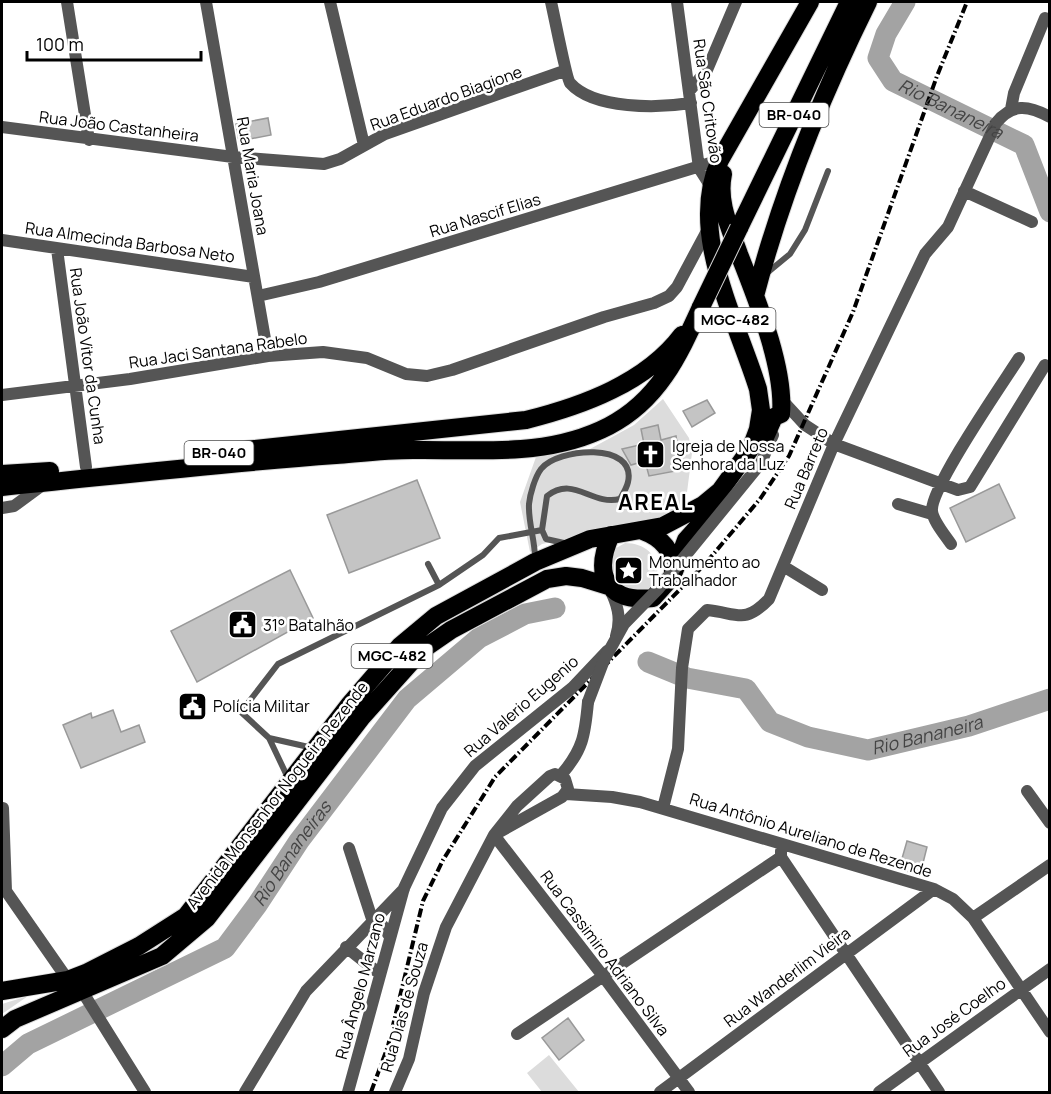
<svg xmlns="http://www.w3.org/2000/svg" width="1051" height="1094" font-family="Manrope,sans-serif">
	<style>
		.green { fill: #dcdcdc }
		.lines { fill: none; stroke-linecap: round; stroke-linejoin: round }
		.river { stroke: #a3a3a3; stroke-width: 21 }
		.building { fill: #c4c4c4; stroke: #999; stroke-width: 1.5 }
		.highway-casing { stroke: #dbdbdb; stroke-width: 20 }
		.lane { stroke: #555; stroke-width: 6 }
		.street { stroke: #555; stroke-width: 12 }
		.highway { stroke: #000; stroke-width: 18 }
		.rail { stroke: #000; stroke-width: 4; stroke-dasharray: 9 3 1.5 3; stroke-linecap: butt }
		.highway-bridge-casing { stroke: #dbdbdb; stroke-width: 20; stroke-linecap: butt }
		.street-bridge { stroke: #555; stroke-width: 12 }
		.highway-bridge { stroke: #000; stroke-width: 18 }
		.labels { text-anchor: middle; stroke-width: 5; stroke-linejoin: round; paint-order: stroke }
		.shield { fill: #fff; stroke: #4c4c4c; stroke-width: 1.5 }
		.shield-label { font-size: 15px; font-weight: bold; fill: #000 }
		.street-label { font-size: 16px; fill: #000; stroke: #fff }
		.poi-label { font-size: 16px; fill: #000; stroke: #fff; text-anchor: start }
		.water-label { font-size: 18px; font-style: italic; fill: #444; stroke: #fff }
		.district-label { font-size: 22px; font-weight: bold; letter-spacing: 1.5px; fill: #000; stroke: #fff }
	</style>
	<rect width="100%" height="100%" fill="#fff"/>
	<path class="green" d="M663,399L689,438L692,453L685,508L668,517L542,544L530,552L520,502L536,457L590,449L634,425Z
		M625,543C654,543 667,569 649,591L622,597L606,558L611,551Z
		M28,996L2,1014V1004Z
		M549,1055L579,1092H542L527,1073Z"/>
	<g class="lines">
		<g class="river">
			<path id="s1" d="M905,2L886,34L878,58L893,81L1024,145L1050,212"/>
			<path id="s2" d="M648,662L687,678L746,689L770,722L808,737L868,750L969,726L1050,699"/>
			<path id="s3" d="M2,1066L28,1044L225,948L257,905L299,841L407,699L479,638L525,614L555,608"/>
		</g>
	</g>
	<path class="building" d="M268,118L271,135L239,141L236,124Z
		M707,400L715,413L692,427L683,411Z
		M658,425L661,440L676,436L681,470L649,476L645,461L631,465L622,449L644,444L641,429Z
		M417,480L440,538L349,573L327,515Z
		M999,484L1015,518L966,542L950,508Z
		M290,570L313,618L197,682L171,631Z
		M113,710L121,732L139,725L145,742L81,768L63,725L91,713L92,718Z
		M907,841L927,847L920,875L899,869Z
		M568,1018L584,1040L559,1060L542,1038Z"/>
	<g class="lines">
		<defs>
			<path id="highway" d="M723,174C717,202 730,228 739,254C756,298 785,367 781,414L774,417L763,442
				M739,228L849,2
				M755,296C781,196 822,95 868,2
				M197,455L526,420C582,406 646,383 682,335
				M2,474L50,471
				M2,487C113,476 224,463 336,455C361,453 387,450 413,450C480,449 547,458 609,426C659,400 679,355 701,307
				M643,531C662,538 674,551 673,572
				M611,535C593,574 606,603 653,598L672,577L686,540L721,501
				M2,991L68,980L86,973L139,946L186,916L349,705L400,646L436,616L535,562L590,539L663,526L703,505L720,491L751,448L758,429L761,410L758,389C736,318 687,232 720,160L810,2
				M2,1029L15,1019L162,956L207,918L362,717L422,650L451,630L547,579L566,576L582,578L608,586"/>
		</defs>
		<use href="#highway" class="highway-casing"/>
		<path class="lane" d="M767,273L790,254L805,230L828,171
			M535,558C535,540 528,522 529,504C530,494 535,477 541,469C557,448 637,441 628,482C627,487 623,494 620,499C591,506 574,475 547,496L542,530L546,539L564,543
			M428,564L439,585
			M269,738L241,712L278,664L439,585L483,555L499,538L542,530
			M288,778L269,738L313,748"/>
		<path class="street" d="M67,2L89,140
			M206,2L268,356
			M330,2L364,145
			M551,2C554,14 566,78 570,83C594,110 659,108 691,103
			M677,2L699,168L713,190
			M690,90L707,70L736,2
			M1011,109L1014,93L1045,18
			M2,127L233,157L324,164L340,159L385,134L564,71
			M964,191L1032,222
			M2,240L254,277
			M57,249L86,467
			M258,296L319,282L720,160
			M2,395L130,379L268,356L323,352L367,358L406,374L427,376L452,370L604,317L654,303L669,296L677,287L708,229
			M782,400L805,425L834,444L958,490L970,487L1045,365
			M761,463L773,435
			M898,504L932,514
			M2,508L14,506L44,484
			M951,544C945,535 933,521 932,511C930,488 1003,383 1019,358
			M783,566L822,590
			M609,587C617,604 622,617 616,636
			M561,775C583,750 585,735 588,702
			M1027,791L1050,823
			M566,794L612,797L640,802L934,889L953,899L973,918L1050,1032
			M3,808L6,891L68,980
			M663,808L678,749L682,668L688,629L707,610C738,613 744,625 769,599L834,444L925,254L948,227L996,123C1012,103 1028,105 1050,117
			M494,835L603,976L689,1092
			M349,848L372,919L383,926L390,937
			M781,851V857L939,1092
			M973,918L1050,865
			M346,947L380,974
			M82,991L145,1092
			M517,1034L781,857
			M245,1092L306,991L404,889
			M348,1092L404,888L442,808L475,766L572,688L607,651
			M395,1092L409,1059L424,993L446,927L494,835L517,806L550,776L555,774L565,779L568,789L562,797L494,835
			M660,1092L934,889
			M879,1092L1050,969"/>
		<use href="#highway" class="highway"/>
		<path class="rail" d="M371,1092L388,1046L423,901L443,860L495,777L705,564L760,499L789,456L853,312L937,76L967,2"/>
		<defs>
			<path id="highway-bridge" d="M701,307L739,228"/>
		</defs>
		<use href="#highway-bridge" class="highway-bridge-casing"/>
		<path class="street-bridge" d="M588,702L604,660L624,624L659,588L761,463"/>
		<use href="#highway-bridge" class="highway-bridge"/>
	</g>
	<defs>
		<symbol id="church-square" viewBox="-11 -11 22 22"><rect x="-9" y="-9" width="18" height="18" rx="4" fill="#000" stroke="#fff"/><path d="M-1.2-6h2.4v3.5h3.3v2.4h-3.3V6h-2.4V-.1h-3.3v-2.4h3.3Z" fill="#fff"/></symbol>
		<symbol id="sight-square" viewBox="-11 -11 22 22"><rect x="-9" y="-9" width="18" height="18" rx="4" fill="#000" stroke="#fff"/><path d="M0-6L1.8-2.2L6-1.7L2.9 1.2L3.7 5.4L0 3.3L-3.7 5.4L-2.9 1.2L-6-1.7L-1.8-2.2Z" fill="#fff"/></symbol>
		<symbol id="civic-square" viewBox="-11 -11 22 22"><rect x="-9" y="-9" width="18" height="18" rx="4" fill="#000" stroke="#fff"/><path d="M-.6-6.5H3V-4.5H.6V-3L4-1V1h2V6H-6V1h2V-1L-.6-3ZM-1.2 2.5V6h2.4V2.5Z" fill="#fff"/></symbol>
	</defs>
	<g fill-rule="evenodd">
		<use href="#church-square" x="634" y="438" width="33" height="33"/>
		<use href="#sight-square" x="612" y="554" width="33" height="33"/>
		<use href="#civic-square" x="226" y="608" width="33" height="33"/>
		<use href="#civic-square" x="176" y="690" width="33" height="33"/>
	</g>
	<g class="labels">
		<g class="shield">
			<rect x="759.5" y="103" width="69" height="24" rx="4.5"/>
			<rect x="694.5" y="308" width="81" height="24" rx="4.5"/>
			<rect x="184.5" y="441" width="69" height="24" rx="4.5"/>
			<rect x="351.5" y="644" width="81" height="24" rx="4.5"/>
		</g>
		<g class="shield-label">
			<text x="794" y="120">BR-040</text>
			<text x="735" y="325">MGC-482</text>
			<text x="219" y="458">BR-040</text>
			<text x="392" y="661">MGC-482</text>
		</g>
		<g class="street-label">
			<text transform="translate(446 98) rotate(-20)" y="6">Rua Eduardo Biagione</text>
			<text transform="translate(708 101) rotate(82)" y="6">Rua São Critovão</text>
			<text transform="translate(119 126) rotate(7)" y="6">Rua João Castanheira</text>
			<text transform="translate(253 176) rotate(80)" y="6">Rua Maria Joana</text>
			<text transform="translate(485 215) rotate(-17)" y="6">Rua Nascif Elias</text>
			<text transform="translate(130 242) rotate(8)" y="6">Rua Almecinda Barbosa Neto</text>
			<text transform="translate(218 350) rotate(-8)" y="6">Rua Jaci Santana Rabelo</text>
			<text transform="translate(88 356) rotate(82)" y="6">Rua João Vitor da Cunha</text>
			<text transform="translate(806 468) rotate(-67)" y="6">Rua Barreto</text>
			<text transform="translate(521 706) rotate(-41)" y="6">Rua Valerio Eugenio</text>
			<text transform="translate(277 795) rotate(-52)" y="6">Avenida Monsenhor Nogueira Rezende</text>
			<text transform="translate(811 835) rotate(17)" y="6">Rua Antônio Aureliano de Rezende</text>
			<text transform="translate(605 953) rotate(53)" y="6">Rua Cassimiro Adriano Silva</text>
			<text transform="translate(787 977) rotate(-37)" y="6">Rua Wanderlim Vieira</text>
			<text transform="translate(360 986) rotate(-75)" y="6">Rua Ângelo Marzano</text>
			<text transform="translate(404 1007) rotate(-74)" y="6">Rua Dias de Souza</text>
			<text transform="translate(954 1017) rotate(-36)" y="6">Rua José Coelho</text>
		</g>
		<g class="poi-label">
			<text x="672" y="452">Igreja de Nossa<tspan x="672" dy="18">Senhora da Luz</tspan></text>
			<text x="649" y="568">Monumento ao<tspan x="649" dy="18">Trabalhador</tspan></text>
			<text x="263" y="631">31° Batalhão</text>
			<text x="213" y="712">Polícia Militar</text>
		</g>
		<g class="water-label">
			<text dy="6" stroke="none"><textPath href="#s1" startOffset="154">Rio Bananeira</textPath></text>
			<text dy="6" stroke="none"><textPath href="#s2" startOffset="306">Rio Bananeira</textPath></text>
			<text dy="6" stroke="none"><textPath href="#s3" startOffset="369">Rio Bananeiras</textPath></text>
		</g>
		<g class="district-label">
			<text x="656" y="510">AREAL</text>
		</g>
	</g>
	<rect width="1051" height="1094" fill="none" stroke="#000000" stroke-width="6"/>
	<path d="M27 51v9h174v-9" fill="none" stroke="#000000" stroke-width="3"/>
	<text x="36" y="51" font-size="18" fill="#000000" stroke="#ffffff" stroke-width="4.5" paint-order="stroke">100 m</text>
</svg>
